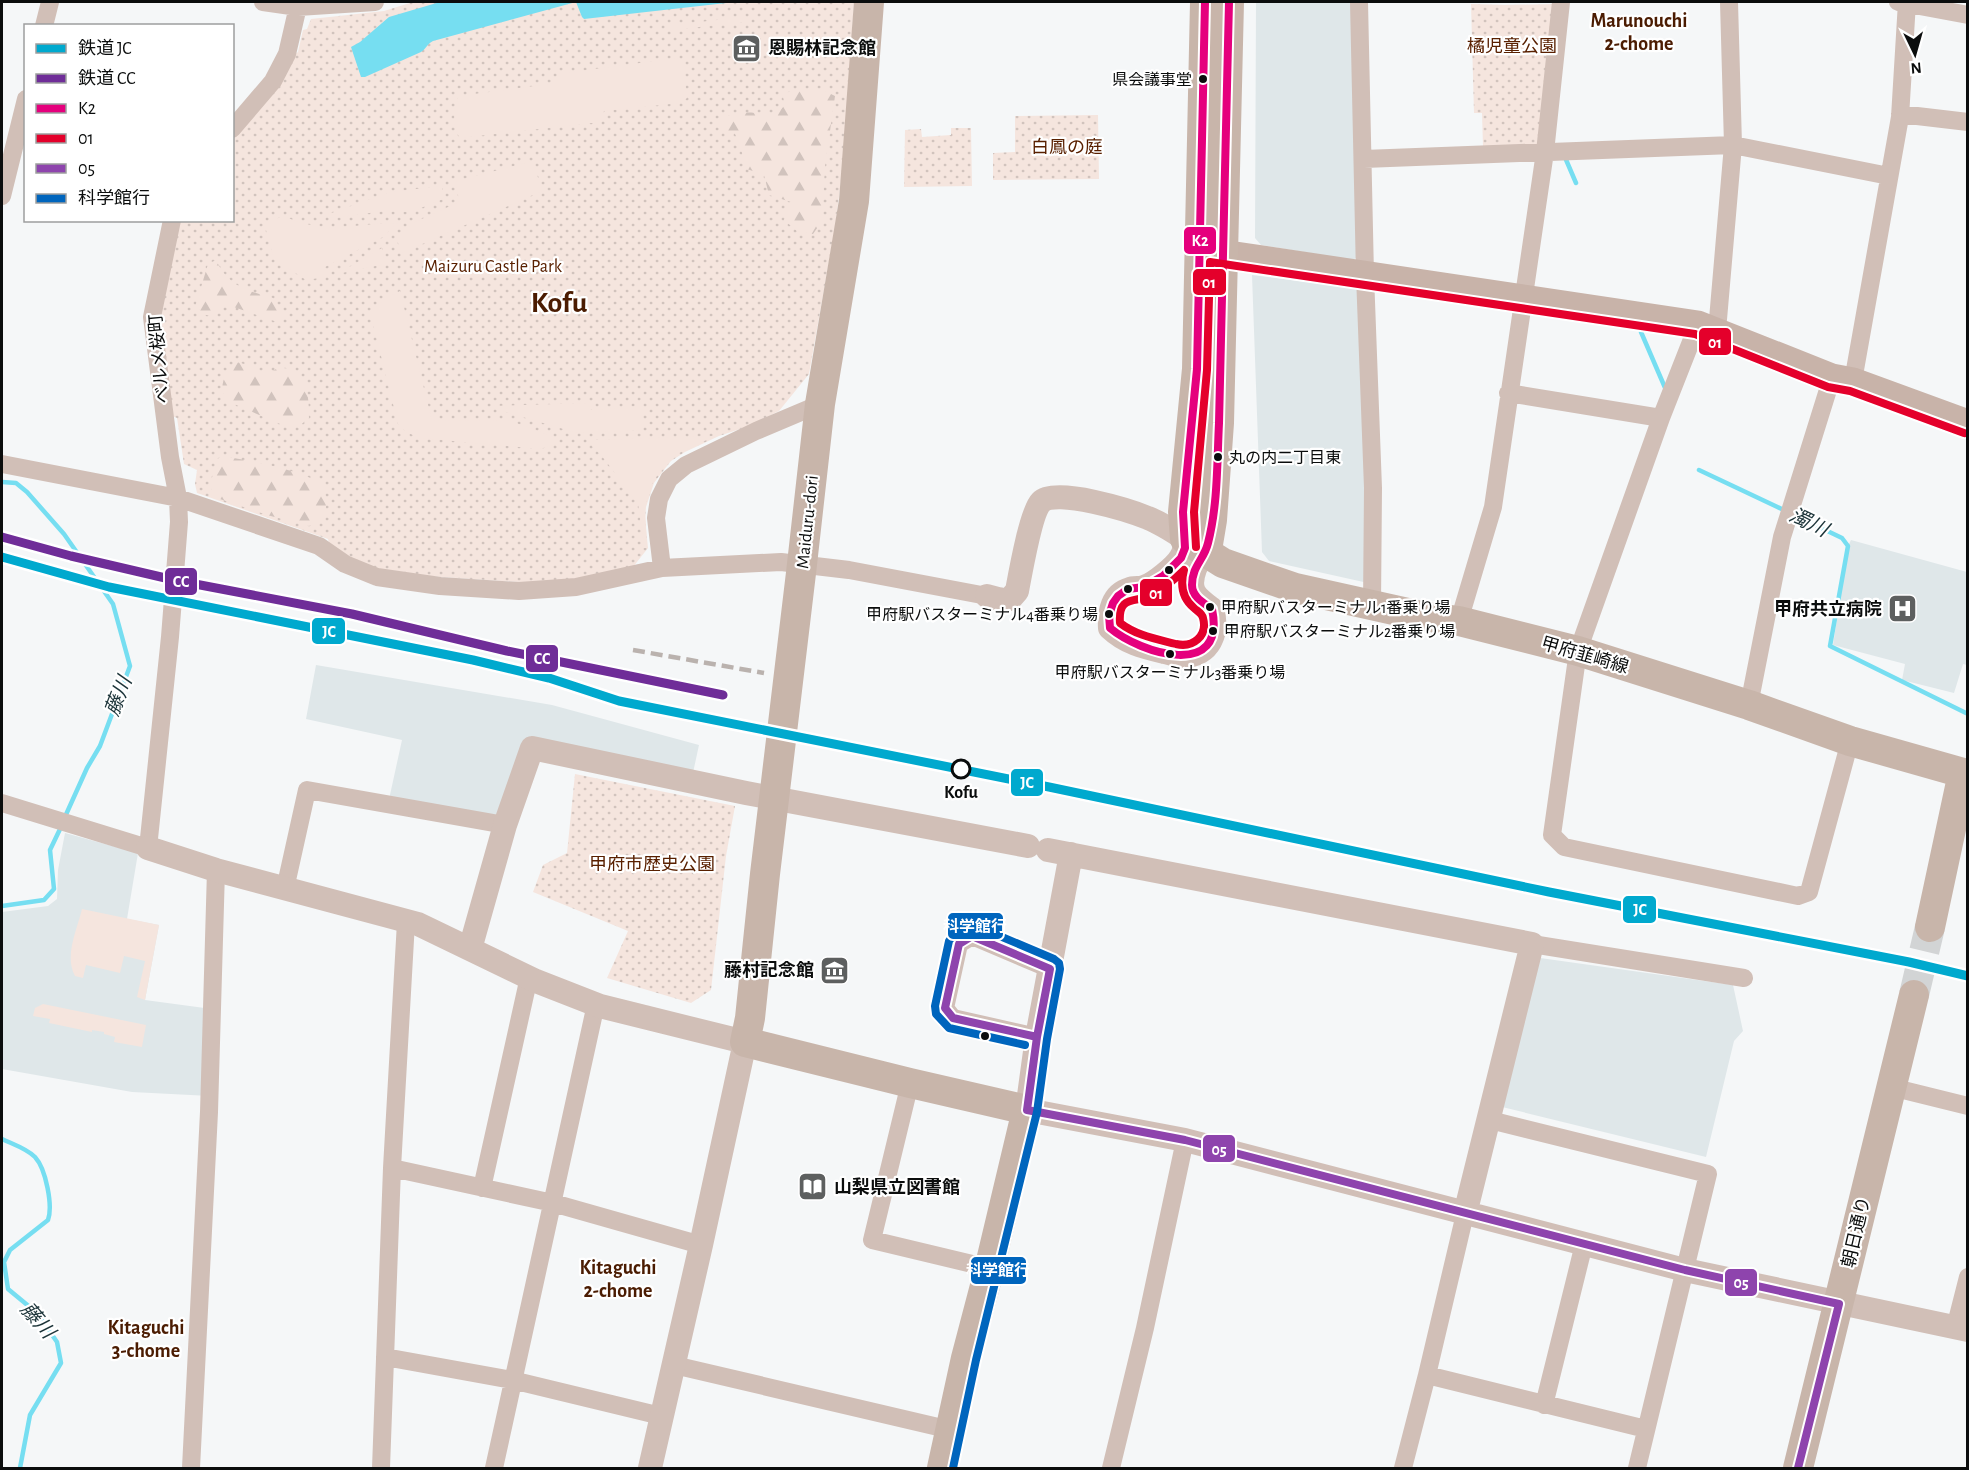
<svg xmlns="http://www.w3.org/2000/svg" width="1969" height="1470" font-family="'Alegreya Sans','Noto Sans JP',sans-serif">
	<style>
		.built { fill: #dfe7e9 }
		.grass { fill: url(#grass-dots) }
		.forest { fill: url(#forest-firs) }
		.garden { fill: #f5e5de }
		.water { fill: #76def1 }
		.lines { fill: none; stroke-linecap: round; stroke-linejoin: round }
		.stream { stroke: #76def1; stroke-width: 4.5 }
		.primary-tunnel { stroke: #d2d4d5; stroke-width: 30; stroke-dasharray: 30 15; stroke-linecap: butt }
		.minor { stroke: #d1bfb7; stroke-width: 18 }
		.tertiary { stroke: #d1bfb7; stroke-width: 24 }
		.secondary { stroke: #c8b3a9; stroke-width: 27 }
		.primary { stroke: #c8b5aa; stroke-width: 30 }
		.rail { stroke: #bab2ae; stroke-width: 4.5; stroke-dasharray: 12 6; stroke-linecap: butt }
		.bus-1-casing { stroke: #fff; stroke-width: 12 }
		.bus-2-casing { stroke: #fff; stroke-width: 12 }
		.bus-3-casing { stroke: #fff; stroke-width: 12 }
		.bus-4-casing { stroke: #fff; stroke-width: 12 }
		.bus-1 { stroke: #e5007d; stroke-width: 8 }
		.bus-2 { stroke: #e4002b; stroke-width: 8 }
		.bus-3 { stroke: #8e44ad; stroke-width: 8 }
		.bus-4 { stroke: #0065bd; stroke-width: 8 }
		.rail-1-casing { stroke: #fff; stroke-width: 14 }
		.rail-2-casing { stroke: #fff; stroke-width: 14 }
		.rail-1 { stroke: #00a9ce; stroke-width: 9 }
		.rail-2 { stroke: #6f2d98; stroke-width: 9 }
		.bus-dot { fill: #0b0d0d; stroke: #fff; stroke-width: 2 }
		.stop-dot { fill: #fff; stroke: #0b0d0d; stroke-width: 3 }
		.labels { text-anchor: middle; stroke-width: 4.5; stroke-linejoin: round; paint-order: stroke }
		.bus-label { font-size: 16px; fill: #0b0d0d; stroke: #fff; text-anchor: start }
		.park-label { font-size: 18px; fill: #592000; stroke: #fff }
		.poi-label { font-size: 18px; font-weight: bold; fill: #0b0d0d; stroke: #fff; text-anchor: start }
		.street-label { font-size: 18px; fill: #0b0d0d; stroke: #fff }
		.stop-label { font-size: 18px; font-weight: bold; fill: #0b0d0d; stroke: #fff }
		.neighbourhood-label { font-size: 20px; font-weight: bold; fill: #4b1c02; stroke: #fff }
		.water-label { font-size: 20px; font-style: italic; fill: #1c3439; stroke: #fff }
		.town-label { font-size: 30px; font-weight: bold; fill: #4b1c02; stroke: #fff }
		.line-badge { stroke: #fff; stroke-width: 2 }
		.badge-label { font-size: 16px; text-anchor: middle; font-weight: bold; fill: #fff }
	</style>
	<defs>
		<pattern id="grass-dots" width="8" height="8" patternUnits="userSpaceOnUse" patternTransform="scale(1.5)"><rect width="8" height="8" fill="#f5e5de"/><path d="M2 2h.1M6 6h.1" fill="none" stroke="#d1c3bd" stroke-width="1.8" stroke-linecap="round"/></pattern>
		<pattern id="forest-firs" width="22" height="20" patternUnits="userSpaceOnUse" patternTransform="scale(1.5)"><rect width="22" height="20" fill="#f5e5de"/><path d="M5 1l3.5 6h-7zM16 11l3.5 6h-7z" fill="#d1c3bd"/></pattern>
	</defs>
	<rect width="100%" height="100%" fill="#f5f7f8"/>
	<path class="built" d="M1256,2H1349L1352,5L1359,256L1353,260L1261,245L1255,238Z
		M1252,275L1360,289L1368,583L1269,561L1262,552Z
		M1851,540L1967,572V665L1963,664L1954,693L1902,680L1905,664L1833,645L1848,546Z
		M316,665L552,705L699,745L691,782L532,748L505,825L388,804L402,740L306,719Z
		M65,833L138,853L127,919L159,925L145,1000L212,1009L210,1096L132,1092L2,1069V912L48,906L57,899L58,870Z
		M1533,957L1733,985L1743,1031L1734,1041L1706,1157L1498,1106Z"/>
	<path class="grass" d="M413,2H854L844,157L835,228L809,374L779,411L752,425L719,436L685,452L671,461L663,471L654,483L646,507L645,518L648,548L633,567L590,577L534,583L396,574L354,562L330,547L328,539L197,493L195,484L197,470L184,464L177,418L172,416L152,317L172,221L232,220L233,130L284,63L298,52L303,30L307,29L311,19L384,11Z
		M1471,4L1505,5L1557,4L1540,145L1483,147L1482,113H1474Z
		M1098,115L1099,179L993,180V153L1015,152V116Z
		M951,128H971L972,186L904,187L905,130L921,129L922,137L951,135Z
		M575,774L735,806L726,856L711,990L691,1003L607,978L628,931L533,892L543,865L567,853Z"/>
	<path class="forest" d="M802,90L825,91L835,96L825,166L822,221L813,234L797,231L784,220L791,202L769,195L764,175L747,169L738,140L734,132L721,130L719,120C740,109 752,113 775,115L785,105L782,93Z
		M216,260C229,287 246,290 273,298L283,316L280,323L231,306H219L215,317L202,314L196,304L208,264Z
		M235,362C250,364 256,371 269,373L278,368C282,368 289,368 292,370C309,378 309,402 309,418L298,427H287L227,401C217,386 225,375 235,362Z
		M223,456C248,461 308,470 325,487L326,508L323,520L309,526L267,515L214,497L210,485L217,459Z"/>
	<path class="garden" d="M743,17V22L673,30V25Z
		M677,58L683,63L687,98L680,103L604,111L601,122L460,138C453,129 452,105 459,96L557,83V74Z
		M533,161L542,191L402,253L396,238L415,222L459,202L456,181Z
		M442,186L443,199L411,212L384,211L334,218L323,216L390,192Z
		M284,216C326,236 355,223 398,223L383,237L325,267L326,277L306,280L274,259L264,223Z
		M382,248L385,264L337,274Z
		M400,291L432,421L508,420L557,438V444L540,449L420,438L406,432L398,424L371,316C376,302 389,297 400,291Z
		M589,403L591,410L641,406L643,430L577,433L492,408V406Z
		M715,436L675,455L660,471L652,484L645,507L647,548H644L638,503L601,455L592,446L593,440Z
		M82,909L159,925L145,1000L137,997L145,961L124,956L120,973L86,965L83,978L75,976C64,956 77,930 82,909Z
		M43,1004L146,1025L142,1047L114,1042L115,1037L104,1034V1032L92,1030V1032L49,1023L50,1019L33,1016L35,1008Z"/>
	<path class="water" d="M440,2H735L584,19L582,17L576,2L433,41C427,44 426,49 421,52L365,77H361L351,47L360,42L389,17Z"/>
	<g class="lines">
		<path class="stream" d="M1564,155L1576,183
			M1641,332L1666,390
			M1699,470L1786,511
			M2,482L16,483L27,492L64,534L113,604L130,666L100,746L87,768L64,819
			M1794,515L1842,538L1848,546L1830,646L1968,714
			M2,906L44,900L54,889L50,850L61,827
			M2,1139C12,1144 26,1148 35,1157C46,1169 53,1206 48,1220L10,1250L4,1262L8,1289L37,1313L57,1342L61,1363L30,1415L20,1468"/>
		<path class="primary-tunnel" d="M1914,995L1930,927"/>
		<path class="minor" d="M263,2L298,7L375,2
			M1359,2L1365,275L1373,488L1372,606
			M1898,2L1968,15
			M44,26L50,2
			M1900,114L1968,122
			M232,129L273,81L287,54L299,2
			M1364,159L1733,145L1889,176
			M2,196L26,99
			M1698,324L1661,418L1578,651L1552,835L1564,847L1798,896L1809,892L1850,741
			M1717,331L1733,145L1729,2
			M1853,381L1900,117L1907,2
			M1508,393L1661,418
			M2,464L178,498L319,546L345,564L377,577L440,586L519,591L576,587L662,568L781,562L849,570L987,596
			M662,568L656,518L659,499L669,479L686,465L756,431L820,404
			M1459,621L1493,507L1545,152L1561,2
			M1749,705L1782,537L1832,377
			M2,803L148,848L170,637L179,522L178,498L170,457L152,317L172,220
			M285,889L307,790L505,825
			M1532,944L1744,978
			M1037,1037L953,1018L945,1008L959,944L972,936L1050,969
			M910,1083L872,1240L989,1268
			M1891,1087L1968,1106
			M1490,1120L1708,1174L1637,1468
			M392,1168L553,1203L701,1245
			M482,1188L529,977
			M1955,1328L1968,1277
			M385,1357L512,1380L661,1416
			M674,1365L951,1430
			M1427,1375L1646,1429
			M1544,1405L1584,1244
			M191,1468L209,1112L216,870
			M381,1468L392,1168L406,922
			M494,1468L596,1004
			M1111,1468L1145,1328L1185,1140
			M1403,1468L1427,1375L1465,1214"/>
		<path class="tertiary" d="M987,596L1002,600L1010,599L1017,591C1020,575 1031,512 1041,502C1055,487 1131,511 1148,518C1161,523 1173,531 1185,539C1185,545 1185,551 1181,557C1176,566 1154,584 1144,587C1140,589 1134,587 1130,589C1112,594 1109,612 1110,628C1126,643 1143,647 1164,652C1170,653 1177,656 1183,656C1210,656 1219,632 1212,609C1196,597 1187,591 1195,569C1197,563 1202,558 1205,552
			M148,848L216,870L418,924L536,981L600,1006L745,1042L701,1245L650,1468
			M1048,850L1532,944L1465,1214
			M1071,854L1037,1037L1027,1110L1185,1140L1685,1270L1968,1330
			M470,949L505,825L532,748L746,793L1028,846"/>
		<path class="secondary" d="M1203,251L1222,253L1698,324L1832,377L1853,381L1968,423"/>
		<path class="primary" d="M869,2L854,201L820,404L801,573L765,874L750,1018L745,1042L910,1083L1027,1110L986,1282L966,1358L942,1468
			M1205,2L1197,369L1183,512L1185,539L1223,563L1295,588L1421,616L1459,621L1578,651L1749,705L1850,741L1963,773L1930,927
			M1205,552L1208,544L1212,520L1219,423L1229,2
			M1798,1468L1914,995"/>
		<path class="rail" d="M633,650L764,673"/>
		<defs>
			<path id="bus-1" d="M1205,2L1197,369L1183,512L1185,548L1181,558L1163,576L1144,587L1128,589L1118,596L1113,603L1109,615L1110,628C1141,654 1227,680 1212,609C1204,603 1192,597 1192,585C1192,566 1204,560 1208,543C1218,504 1217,462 1219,423L1229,2"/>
			<path id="bus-2" d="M1196,547L1194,512L1207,370L1210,262L1695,334L1828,387L1850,391L1964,433
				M1184,570C1180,585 1182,598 1194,608C1197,611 1202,613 1203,618C1208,636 1193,648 1176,644C1157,639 1137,636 1120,623C1118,597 1132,602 1148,597C1162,591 1173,581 1184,570Z"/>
			<path id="bus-3" d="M972,936L1050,969L1037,1037L953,1018L945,1008L959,944Z
				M1037,1037L1027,1110L1185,1140L1685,1270L1839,1304L1798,1468"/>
			<path id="bus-4" d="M953,1468L976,1360L1037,1112L1047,1039L1060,969L1059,963L1054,959L976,926C967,925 954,933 949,941L935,1006L936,1014L949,1028L1025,1045"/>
		</defs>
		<use href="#bus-1" class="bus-1-casing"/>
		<use href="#bus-2" class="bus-2-casing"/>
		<use href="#bus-3" class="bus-3-casing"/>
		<use href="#bus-4" class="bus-4-casing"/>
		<use href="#bus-1" class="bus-1"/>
		<use href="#bus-2" class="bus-2"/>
		<use href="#bus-3" class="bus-3"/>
		<use href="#bus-4" class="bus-4"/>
		<defs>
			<path id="rail-1" d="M2,557L109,587L473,660L549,678L619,701L1049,787L1549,892L1909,962L1968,976"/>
			<path id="rail-2" d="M2,537L71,556L174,580L352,614L507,651L723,695"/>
		</defs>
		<use href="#rail-1" class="rail-1-casing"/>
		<use href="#rail-2" class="rail-2-casing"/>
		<use href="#rail-1" class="rail-1"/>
		<use href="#rail-2" class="rail-2"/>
	</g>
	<defs>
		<symbol id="museum-square" viewBox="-11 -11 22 22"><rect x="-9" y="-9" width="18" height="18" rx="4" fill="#5d5f5f" stroke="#fff"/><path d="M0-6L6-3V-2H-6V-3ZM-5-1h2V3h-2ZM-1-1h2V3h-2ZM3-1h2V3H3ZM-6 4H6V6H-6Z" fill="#fff"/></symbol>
		<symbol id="hospital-square" viewBox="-11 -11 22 22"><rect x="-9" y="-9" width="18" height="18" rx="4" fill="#5d5f5f" stroke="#fff"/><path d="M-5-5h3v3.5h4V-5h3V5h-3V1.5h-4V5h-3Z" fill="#fff"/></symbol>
		<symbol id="library-square" viewBox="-11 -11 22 22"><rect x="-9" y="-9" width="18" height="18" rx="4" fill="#5d5f5f" stroke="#fff"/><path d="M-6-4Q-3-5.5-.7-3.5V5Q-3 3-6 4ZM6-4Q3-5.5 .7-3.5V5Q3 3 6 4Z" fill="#fff"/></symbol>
	</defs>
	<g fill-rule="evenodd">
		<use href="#museum-square" x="730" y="32" width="33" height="33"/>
		<use href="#hospital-square" x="1886" y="592" width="33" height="33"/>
		<use href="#museum-square" x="818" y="954" width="33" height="33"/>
		<use href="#library-square" x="796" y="1170" width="33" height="33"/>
	</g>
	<g class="bus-dot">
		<circle cx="1203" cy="79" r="5"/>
		<circle cx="1218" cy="457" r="5"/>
		<circle cx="1169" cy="570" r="5"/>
		<circle cx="1128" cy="589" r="5"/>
		<circle cx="1210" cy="607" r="5"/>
		<circle cx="1109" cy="614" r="5"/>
		<circle cx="1213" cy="631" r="5"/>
		<circle cx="1170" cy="654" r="5"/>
		<circle cx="985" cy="1036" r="5"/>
	</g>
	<circle class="stop-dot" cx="961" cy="769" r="9"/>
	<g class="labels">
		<g class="bus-label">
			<text x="1192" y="85" text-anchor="end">県会議事堂</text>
			<text x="1229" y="463">丸の内二丁目東</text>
			<text x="1221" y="613">甲府駅バスターミナル1番乗り場</text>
			<text x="1098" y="620" text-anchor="end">甲府駅バスターミナル4番乗り場</text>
			<text x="1224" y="637">甲府駅バスターミナル2番乗り場</text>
			<text x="1170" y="678" text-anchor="middle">甲府駅バスターミナル3番乗り場</text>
		</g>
		<g class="park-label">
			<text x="1512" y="52">橘児童公園</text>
			<text x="1067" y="153">白鳳の庭</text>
			<text x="493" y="272">Maizuru Castle Park</text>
			<text x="652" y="870">甲府市歴史公園</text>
		</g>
		<g class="poi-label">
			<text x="768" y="54">恩賜林記念館</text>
			<text x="1882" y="615" text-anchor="end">甲府共立病院</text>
			<text x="814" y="976" text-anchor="end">藤村記念館</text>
			<text x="834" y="1193">山梨県立図書館</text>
		</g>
		<g class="street-label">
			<text transform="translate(159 359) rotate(-95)" y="6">ベルメ桜町</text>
			<text transform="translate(807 522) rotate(-84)" y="6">Maiduru-dori</text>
			<text transform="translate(1585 655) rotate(16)" y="6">甲府韮崎線</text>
			<text transform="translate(1856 1232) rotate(-77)" y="6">朝日通り</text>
		</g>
		<g class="stop-label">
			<text x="961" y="798">Kofu</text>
		</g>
		<g class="neighbourhood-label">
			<text x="1639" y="27">Marunouchi<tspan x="1639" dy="23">2-chome</tspan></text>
			<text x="618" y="1274">Kitaguchi<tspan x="618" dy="23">2-chome</tspan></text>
			<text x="146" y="1334">Kitaguchi<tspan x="146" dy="23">3-chome</tspan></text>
		</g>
		<g class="water-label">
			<text transform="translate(1809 522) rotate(26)" y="7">濁川</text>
			<text transform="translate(118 696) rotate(-69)" y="7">藤川</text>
			<text transform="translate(38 1320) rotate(49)" y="7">藤川</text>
		</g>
		<g class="town-label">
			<text x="559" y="312">Kofu</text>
		</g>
	</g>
	<g class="line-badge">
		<rect x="1183" y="226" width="34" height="29" rx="6" fill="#e5007d"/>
		<rect x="1192" y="268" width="35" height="28" rx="6" fill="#e4002b"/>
		<rect x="1698" y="327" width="34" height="29" rx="6" fill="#e4002b"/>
		<rect x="164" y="567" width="34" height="29" rx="6" fill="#6f2d98"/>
		<rect x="1139" y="578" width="34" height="29" rx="6" fill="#e4002b"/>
		<rect x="311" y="617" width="35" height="28" rx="6" fill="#00a9ce"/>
		<rect x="525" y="644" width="34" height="29" rx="6" fill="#6f2d98"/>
		<rect x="1010" y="768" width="34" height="29" rx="6" fill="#00a9ce"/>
		<rect x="1622" y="895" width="35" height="29" rx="6" fill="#00a9ce"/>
		<rect x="947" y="912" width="57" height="28" rx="6" fill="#0065bd"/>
		<rect x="1202" y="1134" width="34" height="29" rx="6" fill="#8e44ad"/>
		<rect x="970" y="1256" width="57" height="29" rx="6" fill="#0065bd"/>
		<rect x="1724" y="1268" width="34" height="29" rx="6" fill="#8e44ad"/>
	</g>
	<g class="badge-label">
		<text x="1200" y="246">K2</text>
		<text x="1209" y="288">01</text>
		<text x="1715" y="348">01</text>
		<text x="181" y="587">CC</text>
		<text x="1156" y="599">01</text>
		<text x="329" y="637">JC</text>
		<text x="542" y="664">CC</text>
		<text x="1027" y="788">JC</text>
		<text x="1640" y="915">JC</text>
		<text x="975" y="932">科学館行</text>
		<text x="1219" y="1155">05</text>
		<text x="998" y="1276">科学館行</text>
		<text x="1741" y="1288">05</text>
	</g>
	<rect width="1969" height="1470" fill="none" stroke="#0b0d0d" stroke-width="6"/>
	<rect x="24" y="24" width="210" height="198" fill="#ffffff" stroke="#9d9e9e" stroke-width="1.5"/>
	<rect x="36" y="44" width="30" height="9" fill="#00a9ce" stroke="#9d9e9e" stroke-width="1.5"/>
	<text x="78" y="54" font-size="18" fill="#0b0d0d">鉄道 JC</text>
	<rect x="36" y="74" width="30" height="9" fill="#6f2d98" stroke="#9d9e9e" stroke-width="1.5"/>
	<text x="78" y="84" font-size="18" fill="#0b0d0d">鉄道 CC</text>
	<rect x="36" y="104" width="30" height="9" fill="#e5007d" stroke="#9d9e9e" stroke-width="1.5"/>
	<text x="78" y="114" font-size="18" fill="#0b0d0d">K2</text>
	<rect x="36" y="134" width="30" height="9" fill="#e4002b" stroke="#9d9e9e" stroke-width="1.5"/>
	<text x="78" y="144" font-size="18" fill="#0b0d0d">01</text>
	<rect x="36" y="164" width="30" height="9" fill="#8e44ad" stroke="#9d9e9e" stroke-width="1.5"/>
	<text x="78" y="174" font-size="18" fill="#0b0d0d">05</text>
	<rect x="36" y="194" width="30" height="9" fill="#0065bd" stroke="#9d9e9e" stroke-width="1.5"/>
	<text x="78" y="204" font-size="18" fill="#0b0d0d">科学館行</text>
	<g transform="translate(1915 54) rotate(175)" stroke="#ffffff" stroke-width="4.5" paint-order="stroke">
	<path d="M0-4.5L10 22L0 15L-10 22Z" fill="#0b0d0d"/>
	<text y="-9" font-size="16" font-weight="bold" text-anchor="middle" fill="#0b0d0d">N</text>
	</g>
</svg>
